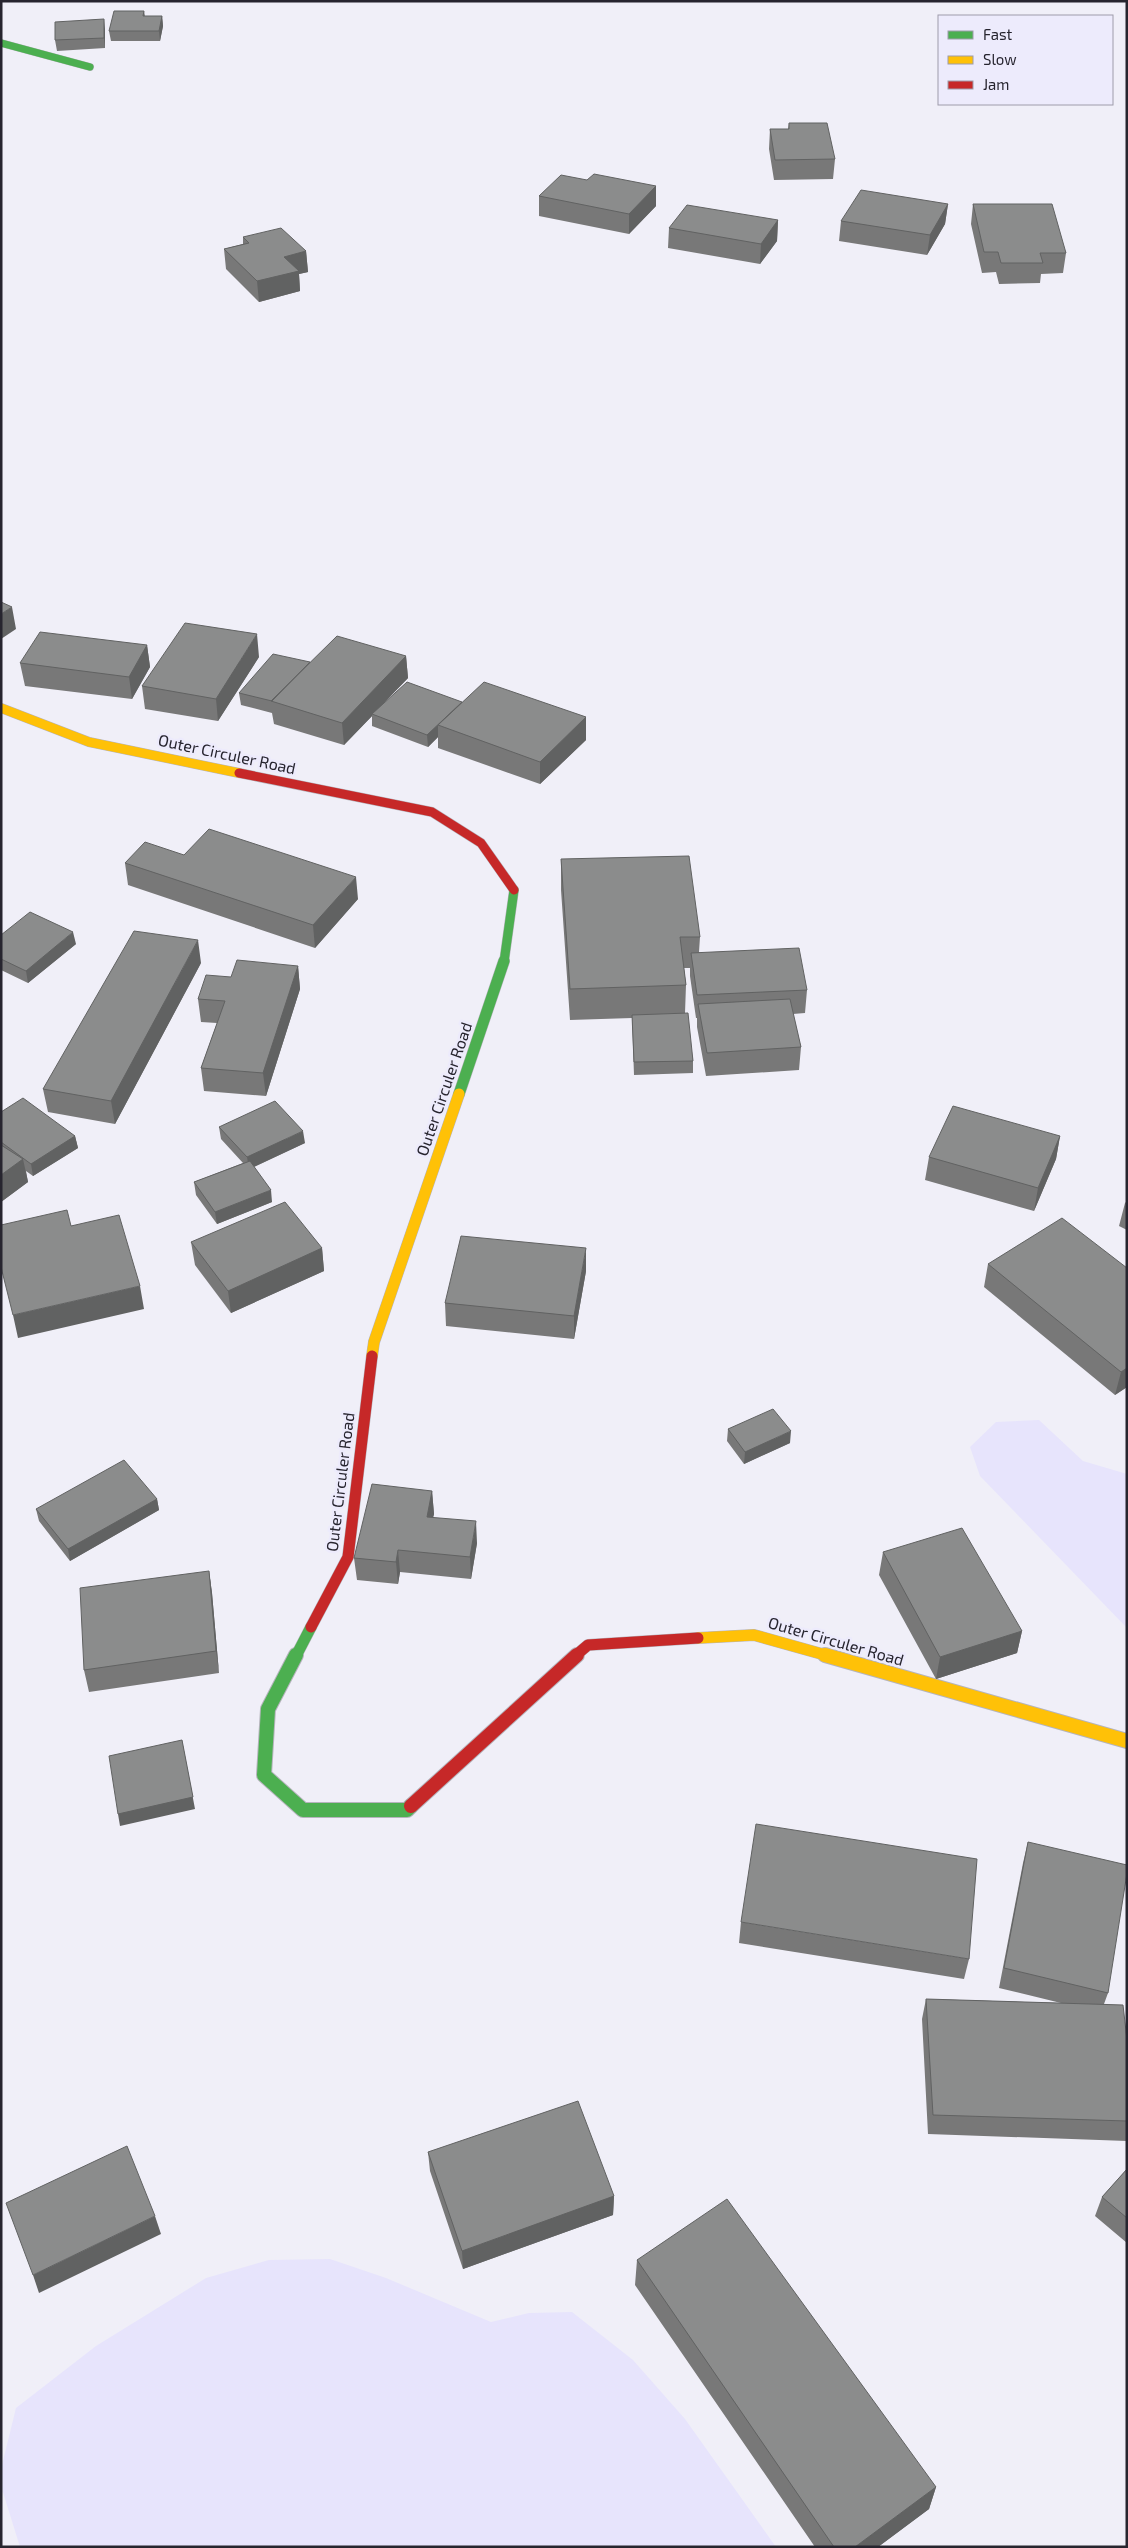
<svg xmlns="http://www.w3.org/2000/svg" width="1128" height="2548" font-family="'Exo 2',sans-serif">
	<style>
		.green { fill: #e7e4fc }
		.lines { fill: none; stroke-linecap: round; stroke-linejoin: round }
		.fast-far3-casing { stroke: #b5b4bc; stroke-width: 8 }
		.fast-far2-casing { stroke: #b5b4bc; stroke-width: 10 }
		.fast-far1-casing { stroke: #b5b4bc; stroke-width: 12 }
		.fast-casing { stroke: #b5b4bc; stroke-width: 16 }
		.slow-far2-casing { stroke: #b5b4bc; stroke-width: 10 }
		.slow-far1-casing { stroke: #b5b4bc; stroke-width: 12 }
		.slow-casing { stroke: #b5b4bc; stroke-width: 16 }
		.jam-far2-casing { stroke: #b5b4bc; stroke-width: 10 }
		.jam-far1-casing { stroke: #b5b4bc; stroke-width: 12 }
		.jam-casing { stroke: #b5b4bc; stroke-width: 16 }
		.fast-far3 { stroke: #4caf50; stroke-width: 7 }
		.fast-far2 { stroke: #4caf50; stroke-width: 9 }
		.fast-far1 { stroke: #4caf50; stroke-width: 11 }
		.fast { stroke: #4caf50; stroke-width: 14 }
		.slow-far2 { stroke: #ffc107; stroke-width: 9 }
		.slow-far1 { stroke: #ffc107; stroke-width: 11 }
		.slow { stroke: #ffc107; stroke-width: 14 }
		.jam-far2 { stroke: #c62828; stroke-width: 9 }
		.jam-far1 { stroke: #c62828; stroke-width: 11 }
		.jam { stroke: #c62828; stroke-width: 14 }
		.wall { fill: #787878 }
		.shaded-wall { fill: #616262 }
		.building { fill: #8b8c8c; stroke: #616262 }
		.labels { text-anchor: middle; stroke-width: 5; stroke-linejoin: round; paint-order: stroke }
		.street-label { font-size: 16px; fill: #27252f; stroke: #edebfc }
	</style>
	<rect width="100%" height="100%" fill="#f0eff8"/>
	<path class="green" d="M1039,1420L1083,1461L1127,1474V1628L980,1476L970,1447L996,1422Z
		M330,2259L386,2278L491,2322L529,2313L572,2312L633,2360L685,2419L776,2547H20L1,2486V2469L16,2408L96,2346L206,2278L269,2260Z"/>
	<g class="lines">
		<defs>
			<path id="fast-far3" d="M1,43L90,67"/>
			<path id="fast-far2" d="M504,962L514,890"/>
			<path id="fast-far1" d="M459,1094L504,961
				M296,1656L311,1627"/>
			<path id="fast" d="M296,1655L268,1709L264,1775L303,1810H407L411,1806"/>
			<path id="slow-far2" d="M1,708L89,742L239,773"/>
			<path id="slow-far1" d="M372,1356L374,1342L459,1094
				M698,1638L754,1635L829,1656"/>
			<path id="slow" d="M825,1655L1127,1741"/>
			<path id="jam-far2" d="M239,773L432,812L481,843L514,890"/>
			<path id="jam-far1" d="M311,1627L348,1557L372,1356
				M575,1656L588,1645L698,1638"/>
			<path id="jam" d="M411,1806L577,1655"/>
		</defs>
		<use href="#fast-far3" class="fast-far3-casing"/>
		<use href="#fast-far2" class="fast-far2-casing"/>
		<use href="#fast-far1" class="fast-far1-casing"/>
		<use href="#fast" class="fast-casing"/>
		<use href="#slow-far2" class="slow-far2-casing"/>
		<use href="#slow-far1" class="slow-far1-casing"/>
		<use href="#slow" class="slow-casing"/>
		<use href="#jam-far2" class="jam-far2-casing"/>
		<use href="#jam-far1" class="jam-far1-casing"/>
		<use href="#jam" class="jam-casing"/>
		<use href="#fast-far3" class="fast-far3"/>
		<use href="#fast-far2" class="fast-far2"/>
		<use href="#fast-far1" class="fast-far1"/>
		<use href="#fast" class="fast"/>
		<use href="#slow-far2" class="slow-far2"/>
		<use href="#slow-far1" class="slow-far1"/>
		<use href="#slow" class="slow"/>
		<use href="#jam-far2" class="jam-far2"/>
		<use href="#jam-far1" class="jam-far1"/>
		<use href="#jam" class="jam"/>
	</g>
	<path class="wall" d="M144,11L145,16H162L163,26L160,41H111L109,31Z
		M105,29V48L57,51L55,40Z
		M789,123L835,159L833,179L774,180L769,149L770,129H788Z
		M587,180L656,186V206L629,234L539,216V196Z
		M948,204L945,224L927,255L839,241L841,221Z
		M973,204L1066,253L1063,273L1041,274L1040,283L999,284L996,272L982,273L971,224Z
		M778,220L777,241L760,264L668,248L669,228Z
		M243,237L306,251L308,272L299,274L300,291L259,302L226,269L224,249L243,244Z
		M147,645L150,667L132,699L25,686L20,663Z
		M406,656L408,678L385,702H462L586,717V740L540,784L438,748V737L428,747L372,726V716L344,745L274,724L272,713L241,705L239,693L310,662Z
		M259,657L218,721L145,709L142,686Z
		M561,859L700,937L699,952L807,990L805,1013L793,1014L801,1047L799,1070L706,1076L697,1027V1018H696L690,976V968H684L686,985L685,1013L693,1061V1073L634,1075L632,1018L570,1020L561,890Z
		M125,863L358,899L315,948L128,885Z
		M1,935L76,944L28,983L1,970Z
		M201,963L115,1124L48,1112L43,1089Z
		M298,966L300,989L266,1096L204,1091L201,1068L217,1023L201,1022L198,999L231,977Z
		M1,1112L75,1136L78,1148L33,1176L26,1171L28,1182L1,1202Z
		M219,1127L305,1143L254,1167L272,1202L217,1224L196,1195L194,1182L243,1163L221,1139Z
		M1060,1136L1056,1159L1034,1211L925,1180L929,1157Z
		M1127,1201V1230L1119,1226L1125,1203Z
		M191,1242L322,1248L324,1271L231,1313L195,1265Z
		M988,1264L1127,1268V1387L1115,1395L984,1287Z
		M586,1271L574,1339L446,1326L445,1303Z
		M728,1429L790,1443L744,1464L727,1441Z
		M432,1491L434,1514L433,1517L477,1543L471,1579L400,1572L398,1584L357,1580L354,1558Z
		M157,1499L159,1510L70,1561L39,1521L36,1509Z
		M883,1552L1022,1631L1017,1653L936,1679L879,1575Z
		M209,1571L212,1593L219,1673L89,1692L84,1670Z
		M1028,1842L1108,1993L1104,2004L1127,2040V2141L928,2134L922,2019L926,1999L1061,2003L999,1988L1023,1863Z
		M741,1922L969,1959L964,1979L739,1943Z
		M428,2152L614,2196L613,2215L463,2269L430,2171Z
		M1127,2169V2243L1095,2216L1102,2197Z
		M637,2260L936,2487L929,2509L878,2547H815L635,2285Z"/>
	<path class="shaded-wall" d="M162,16L163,26L160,41L159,31Z
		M104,19L105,29V48L104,38Z
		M656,186V206L629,234V214Z
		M948,204L945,224L927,255L930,235Z
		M778,220L777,241L760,264L761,244Z
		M306,251L308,272L299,274L300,291L259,302L257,281L284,257Z
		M12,607L16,629L1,639V614Z
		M257,634L259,657L218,721L216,699Z
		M147,645L150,667L132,699L129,677Z
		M406,656L408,678L373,714H372V716L344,745L342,723Z
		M462,702L438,725V737L428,747L427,735Z
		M586,717V740L540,784V762Z
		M356,877L358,899L315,948L313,925Z
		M73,932L76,944L28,983L26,971Z
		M198,940L201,963L115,1124L111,1101Z
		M298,966L300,989L266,1096L263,1073Z
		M303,1131L305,1143L249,1169L247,1157Z
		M75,1136L78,1148L33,1176L31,1164Z
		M1060,1136L1056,1159L1034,1211L1038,1188Z
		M23,1159L28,1182L1,1202V1175Z
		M271,1190L272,1202L217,1224L215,1212Z
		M322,1248L324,1271L231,1313L228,1291Z
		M586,1248V1271L574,1339V1316Z
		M140,1286L144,1309L18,1338L13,1315Z
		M1127,1368V1387L1115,1395L1121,1372Z
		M791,1431L790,1443L744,1464L745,1452Z
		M432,1491L434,1514L428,1539L427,1517Z
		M157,1499L159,1510L70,1561L68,1549Z
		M476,1521L477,1543L471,1579L470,1557Z
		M398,1550L400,1572L398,1584L396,1562Z
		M209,1571L212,1593L219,1673L216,1651Z
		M1022,1631L1017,1653L936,1679L940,1657Z
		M182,1740L195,1809L120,1826L118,1814Z
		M614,2196L613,2215L463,2269L462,2251Z
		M155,2216L161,2234L39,2293L33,2275Z
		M936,2487L929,2509L878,2547H855Z"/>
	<path class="building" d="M114,11H144L143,16H162L159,31H109Z
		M104,19V38L55,40V22Z
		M789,123H827L835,159L775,160L770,129H789Z
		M594,174L656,186L629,214L539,196L561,175L587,180Z
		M861,190L948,204L930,235L841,221Z
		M973,204H1052L1066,253H1040L1043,263H1001L998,252H984Z
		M687,205L778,220L761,244L669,228Z
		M281,228L306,251L284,257L299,271L257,281L224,249L249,243L243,237Z
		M1,602L12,607L1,614Z
		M185,623L257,634L216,699L142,686Z
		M40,632L147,645L129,677L20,663Z
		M337,636L406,656L342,723L271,701Z
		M273,654L310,662L272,701L239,693Z
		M407,682L462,702L427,735L372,714Z
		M484,682L586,717L540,762L438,725Z
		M209,829L356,877L313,925L125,863L145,842L184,855Z
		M689,856L700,937H680L686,985L570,989L561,859Z
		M30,912L73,932L26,971L1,959V935Z
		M134,931L198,940L111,1101L43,1089Z
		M799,948L807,990L697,995L691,953Z
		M237,960L298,966L263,1073L201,1068L225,1001L198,999L206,975L231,977Z
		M790,999L801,1047L707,1053L698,1004Z
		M688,1013L693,1061L634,1062L632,1015Z
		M23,1098L75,1136L31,1164L1,1142V1112Z
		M275,1101L303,1131L247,1157L219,1127Z
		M953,1106L1060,1136L1038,1188L929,1157Z
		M1,1145L23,1159L1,1175Z
		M250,1161L271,1190L215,1212L194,1182Z
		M285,1202L322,1248L228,1291L191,1242Z
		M67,1210L71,1226L119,1215L140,1286L13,1315L1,1267V1225Z
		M1062,1218L1127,1268V1368L1121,1372L988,1264Z
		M461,1236L586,1248L574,1316L445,1303Z
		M773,1409L791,1431L745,1452L728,1429Z
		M124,1460L157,1499L68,1549L36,1509Z
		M372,1484L432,1491L427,1517L476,1521L470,1557L398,1550L396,1562L354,1558Z
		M962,1528L1022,1631L940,1657L883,1552Z
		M209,1571L216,1651L84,1670L80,1588Z
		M182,1740L193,1797L118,1814L109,1756Z
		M756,1824L977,1859L969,1959L741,1922Z
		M1028,1842L1127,1865V1873L1108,1993L1004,1968Z
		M926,1999L1123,2005L1127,2040V2121L933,2115Z
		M578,2101L614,2196L462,2251L428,2152Z
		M127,2146L155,2216L33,2275L6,2203Z
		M1127,2169V2218L1102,2197Z
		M727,2199L936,2487L855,2547H834L637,2260Z"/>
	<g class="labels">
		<g class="street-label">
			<text transform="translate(227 754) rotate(12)" y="6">Outer Circuler Road</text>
			<text transform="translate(444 1089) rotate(-71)" y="6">Outer Circuler Road</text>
			<text transform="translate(340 1482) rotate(-83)" y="6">Outer Circuler Road</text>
			<text transform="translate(836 1641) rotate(16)" y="6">Outer Circuler Road</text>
		</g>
	</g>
	<rect width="1128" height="2548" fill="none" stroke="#27252f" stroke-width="5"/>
	<rect x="938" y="15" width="175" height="90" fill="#edebfc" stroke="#9e9caa"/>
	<rect x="948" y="31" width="25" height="8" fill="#4caf50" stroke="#9e9caa"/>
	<text x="983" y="40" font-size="15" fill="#27252f">Fast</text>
	<rect x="948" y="56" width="25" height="8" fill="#ffc107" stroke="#9e9caa"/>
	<text x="983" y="65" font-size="15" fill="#27252f">Slow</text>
	<rect x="948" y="81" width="25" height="8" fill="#c62828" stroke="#9e9caa"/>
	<text x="983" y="90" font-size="15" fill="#27252f">Jam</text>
</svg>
